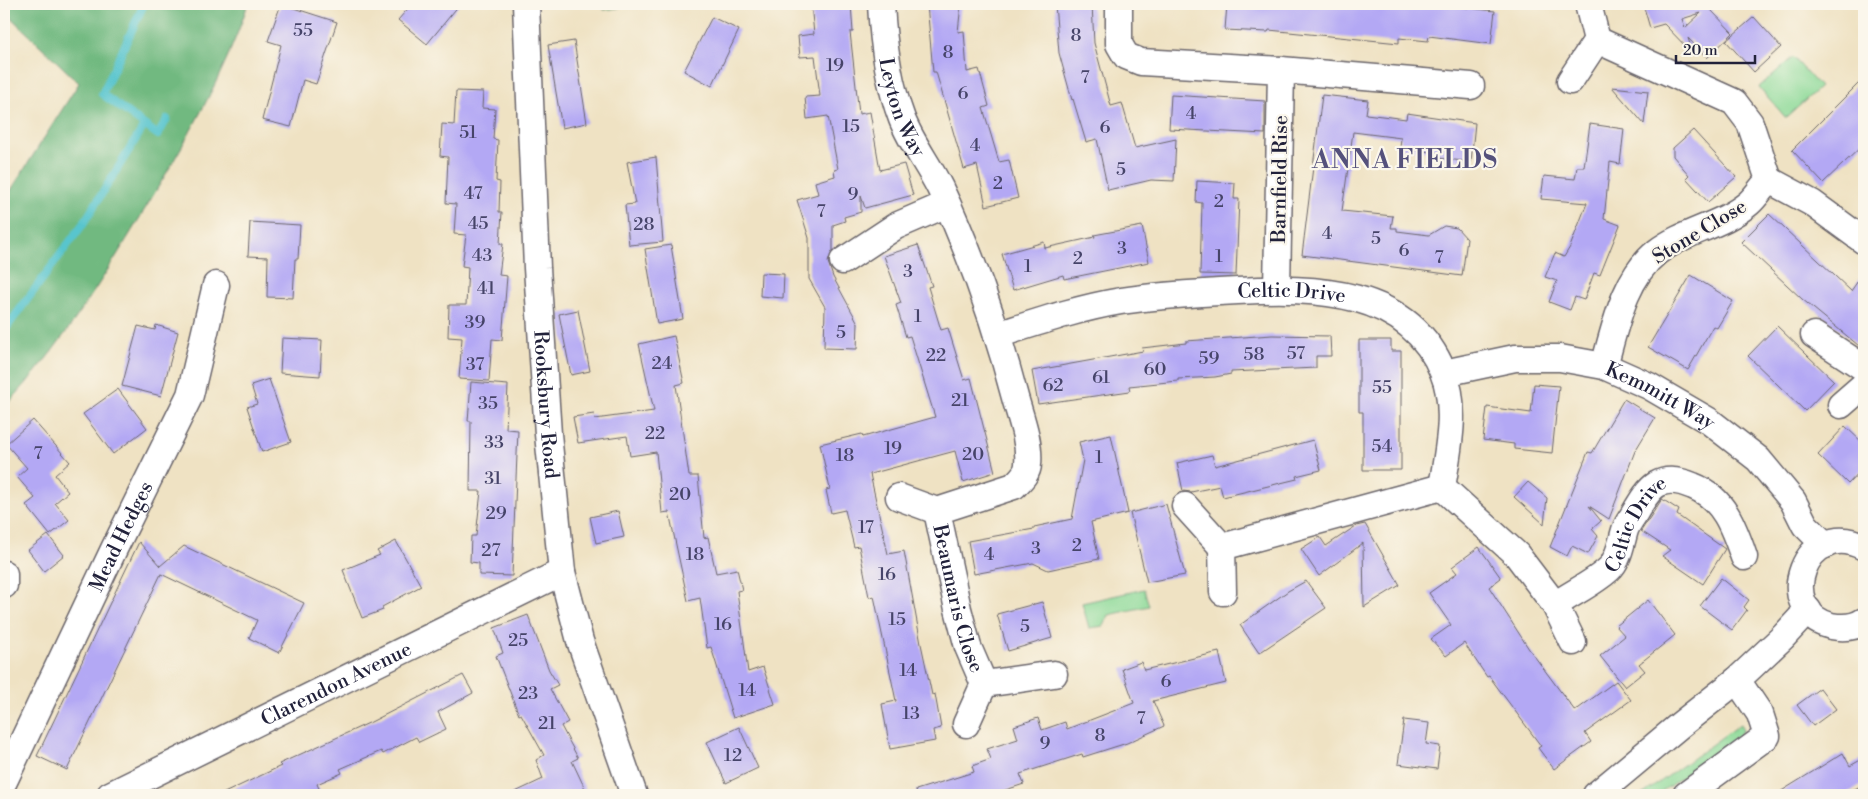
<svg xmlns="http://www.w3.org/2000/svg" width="1868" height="799" font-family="'Libre Bodoni',serif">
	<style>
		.green { fill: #8cd997; stroke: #577e69 }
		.forest { fill: #71b980; stroke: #4a6e5e }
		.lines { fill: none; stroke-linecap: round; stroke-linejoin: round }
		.stream { stroke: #58c5ce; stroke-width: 8 }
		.building { fill: #b3a8f4; fill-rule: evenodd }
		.minor-casing { stroke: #6a656b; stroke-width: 29 }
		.minor { stroke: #fff; stroke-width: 26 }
		.labels { text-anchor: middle; stroke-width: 4.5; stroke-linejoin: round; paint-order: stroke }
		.number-label { font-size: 18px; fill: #464469 }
		.street-label { font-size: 20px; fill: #22223b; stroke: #fbf7ec }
		.district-label { font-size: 25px; font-weight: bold; letter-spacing: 1px; fill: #55517c; stroke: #fbf7ec }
	</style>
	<rect width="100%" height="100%" fill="#fbf7ec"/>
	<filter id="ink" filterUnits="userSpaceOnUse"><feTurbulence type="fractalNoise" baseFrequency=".02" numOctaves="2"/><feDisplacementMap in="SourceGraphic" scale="10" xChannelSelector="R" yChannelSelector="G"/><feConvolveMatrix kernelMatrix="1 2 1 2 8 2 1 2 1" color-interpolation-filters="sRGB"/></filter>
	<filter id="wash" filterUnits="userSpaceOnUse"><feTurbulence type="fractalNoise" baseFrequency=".0096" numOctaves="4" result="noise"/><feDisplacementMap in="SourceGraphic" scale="20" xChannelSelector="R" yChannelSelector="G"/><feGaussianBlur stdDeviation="1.12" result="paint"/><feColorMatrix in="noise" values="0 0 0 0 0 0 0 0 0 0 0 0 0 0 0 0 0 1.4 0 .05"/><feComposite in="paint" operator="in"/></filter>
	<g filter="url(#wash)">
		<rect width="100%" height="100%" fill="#efe2c3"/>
		<path class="green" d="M604,4H643L604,10Z
			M1793,57L1820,87L1786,118L1759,87Z
			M1144,589L1149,606L1109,615L1104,626L1089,628L1082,603Z
			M1740,724L1743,729L1739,736L1657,795H1642Z"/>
		<path class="forest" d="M4,4H248C223,79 183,146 142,214C101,282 59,350 4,408V201L79,83L4,11Z"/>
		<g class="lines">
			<path class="stream" d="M144,4L102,94L158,135L167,119
				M4,331L83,224L144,126"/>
		</g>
		<g id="blocks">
			<path class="building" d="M281,4L337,22L316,84L303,80L291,127L262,120L281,45L268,41Z
				M412,4H460L427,44L398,20Z
				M811,4H851L853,32H850L859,114L870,112L880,170L904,164L913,195L865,208L861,196V212L844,217L845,221L833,225V251L828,262L833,277L858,323L857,349L824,348L825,307L809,279V238L797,200L818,194L815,182L835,176L834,170L838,169L828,116L807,119L805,97L820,96L815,56L800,57L798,36L814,34Z
				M927,4H961L958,32L964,31L967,72L979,69L989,106L983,108L999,162L1009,160L1018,198L986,206L977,165L964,169L936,72H933Z
				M1055,4H1092L1094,43L1111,106L1122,103L1135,148L1176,139L1174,181L1151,180L1108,190L1097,139L1086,142L1073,99L1072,100L1059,53Z
				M1227,4H1433L1495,11L1491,44L1429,36L1428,41L1399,38V43L1269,30L1268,32L1225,30Z
				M1643,4H1713L1714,9L1711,10L1733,33L1707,58L1688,38L1693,54L1664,24L1650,28ZM1701,13L1685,28L1682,19Z
				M712,17L739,30L712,86L684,71Z
				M1754,17L1781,47L1754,72L1726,41Z
				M574,41L587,123L562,128L548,45Z
				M1864,78V144L1823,183L1792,150Z
				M1612,87L1648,91L1644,124Z
				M456,91L483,92L482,108L495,109L493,139L498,140L496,181L500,182L499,212H502L500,244H503L499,275L507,276L502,340L492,339L489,381L459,379L462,338L448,337L449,305H466L468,267L462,266L466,235L454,234L456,204L446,203L448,157L440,156L442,124L454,125Z
				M1171,95L1265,101V134L1169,129Z
				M1322,95L1368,100L1366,114L1406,119L1407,113L1475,123L1471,162L1438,158V153L1400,148L1401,138L1353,132L1342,211L1393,216L1391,228H1397V231L1429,235L1444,226L1457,228L1467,239L1462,276L1302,255Z
				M1590,124L1624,129L1620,164L1610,162L1604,219L1620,225L1600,275L1594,273L1584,300L1575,297L1570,310L1549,302L1557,281L1545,277L1555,253L1564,257L1570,247L1587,203L1541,199L1544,176L1575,179L1577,167H1584Z
				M1693,130L1736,177L1708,202L1686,178L1689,175L1673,156V148Z
				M656,157L663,242L629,245L625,205L635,204L627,162Z
				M1197,181L1235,183L1234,199H1239L1236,275L1200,274L1202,203L1196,202Z
				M1769,214L1851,291L1864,272V350L1802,299L1741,242Z
				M250,222L300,225L298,259H295L293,298L267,297L268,257L248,256Z
				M1142,226L1149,262L1064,279L1063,275L1013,290L1002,254L1044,242L1045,248L1095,237L1094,235Z
				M671,245L683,319L657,324L645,249Z
				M918,245L932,286L928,287L941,330L948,328L964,380L971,378L995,472L963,482L955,451L870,474L888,554L904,551L921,644L932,695L935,694L941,728L933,730L935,741L890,749L882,704L896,701L874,596L869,597L859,546L854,547L845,510L831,513L826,490L830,489L820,444L862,434L863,437L935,417L910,336L906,337L896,305L901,303L884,256Z
				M761,273L784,274L783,298L760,296Z
				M1691,275L1733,301L1717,328L1713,326L1688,370L1648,347Z
				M578,310L590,371L571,375L559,314Z
				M156,325L178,332L161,396L122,386L138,326L155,330Z
				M1777,326L1834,381L1805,411L1748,356Z
				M1272,335L1330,336L1331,356H1316V368L1231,372V374L1215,377L1178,379V381L1129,386L1130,391L1038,404L1032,371L1143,351L1142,348L1186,343V341Z
				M674,336L684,383L676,385L689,476H698L704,538L708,537L716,573L737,569L742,590L737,591L748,672L763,667L775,704L733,718L711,647L707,648L700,598L688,601L669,512L662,513L656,452L630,456L627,436L578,443L573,417L594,414L595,419L654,411L639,344Z
				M282,338L322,340L320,376L280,373Z
				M1359,340H1391V351H1401V470H1363V412H1359Z
				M269,379L291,442L262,452L247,407L257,404L251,385Z
				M471,382L508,385L506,429L518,430L512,576L479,575V563L470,562L471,536H476L481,491H470L471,421H468Z
				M1534,384L1559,386L1552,453L1514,449V444L1483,440L1487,407L1531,413Z
				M118,389L147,428L113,454L83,414Z
				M1624,399L1655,418L1635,451L1609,519L1589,506L1601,521L1592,529L1598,536L1588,554L1572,546L1567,556L1550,547L1588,452L1592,453Z
				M33,420L70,462L55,475L68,492L55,503L69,520L50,535L26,505L35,498L17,477L27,468L6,444Z
				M1845,426L1864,444V467L1848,484L1818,455Z
				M1111,435L1128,513L1091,522L1099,559L1048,570L1033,563L974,574L968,541L1034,529V527L1072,519L1083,460L1079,442Z
				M1313,440L1321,470L1296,476L1297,479L1223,497L1220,486L1191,492L1183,491L1177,463L1212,455L1215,466Z
				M1528,482L1547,498L1544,524L1514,497Z
				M1662,499L1679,510L1677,515L1725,549L1703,584L1662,556L1670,550L1641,531Z
				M1166,504L1185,575L1147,582L1130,513Z
				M618,511L624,537L596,543L590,517Z
				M1365,524L1400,585L1364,607L1363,543L1319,576L1301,549L1320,537L1326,546L1356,526Z
				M48,535L64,555L44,571L28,550Z
				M396,541L421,586L382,607L383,610L362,618L343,570L380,555L377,551Z
				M139,542L160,566L184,546L304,603L279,653L249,638L257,620L161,574L67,770L37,756Z
				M1479,547L1501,578L1489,587L1529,649L1575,711L1616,681L1631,700L1585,733L1591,742L1554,769L1538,748L1541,746L1489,676L1487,677L1464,643L1446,656L1431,639L1451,625L1429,593L1457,573L1452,567Z
				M1721,578L1749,600L1744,607L1747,610L1732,630L1700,606Z
				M1306,581L1326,608L1259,653L1240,625L1288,591Z
				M1648,600L1675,635L1639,664L1645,671L1625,687L1600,656L1625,636L1616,626Z
				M1042,602L1052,638L1008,651L997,614Z
				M528,615L549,670L558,685L550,689L568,722L561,726L578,758L572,761L588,795H509L543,779L536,760L544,755L521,714L519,715L496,656L503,653L494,628Z
				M1219,652L1226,683L1153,701L1164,726L1127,743L1083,757L1082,754L1020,774L1024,784L990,795H917L916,790L974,772L972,766L991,759L987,749L1018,739L1014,726L1038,718L1042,730L1065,722L1067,729L1134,703L1122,669L1141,662L1144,670Z
				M463,675L473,693L438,712L446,729L419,742L416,737L383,754L381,751L340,769L342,773L317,784L322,795H220L281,766L279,764L371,722Z
				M1820,688L1836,709L1813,726L1797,705Z
				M1404,720L1429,723L1426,744L1440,746L1437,769L1398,764Z
				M739,727L758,768L726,783L707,742Z
				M1843,753L1850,766L1864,758V784L1844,795H1775Z"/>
		</g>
	</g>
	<g filter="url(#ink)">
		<use href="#blocks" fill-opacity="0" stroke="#6a656b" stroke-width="1"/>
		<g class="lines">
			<defs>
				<g id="minor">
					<path id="s1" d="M526,4L537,268L548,434L562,572L580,641L634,795"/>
					<path id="s2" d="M881,4C883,43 888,82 902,119C912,144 928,164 940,188C972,256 997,328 1016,401C1022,421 1030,444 1028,464C1028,473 1020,480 1014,486L937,511L899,497"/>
					<path d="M1119,4V44L1126,56L1141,62L1281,70L1277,289"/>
					<path d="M1597,40L1734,102L1750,123L1769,180C1762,187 1756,197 1749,203C1722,226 1684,231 1657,252C1624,278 1615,328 1604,366"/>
					<path d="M1281,70L1471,86"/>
					<path d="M1570,81L1597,40L1588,4"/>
					<path d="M1769,180L1812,203L1864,241"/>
					<path d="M843,261L896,226L947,204"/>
					<path id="s3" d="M997,335C1038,322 1079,308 1121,301C1160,295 1199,293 1238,291C1314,287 1409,288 1443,372C1458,408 1448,450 1442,487"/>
					<path d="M1814,335L1864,368"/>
					<path id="s4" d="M1444,373L1515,358H1560L1604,366L1649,386L1709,421L1758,459L1793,501L1805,525L1825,545"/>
					<path d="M1841,405L1864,385"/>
					<path d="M1442,487L1517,555L1555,605L1573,642"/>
					<path d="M1185,506L1222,547"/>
					<path id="s5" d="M937,511L958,609L968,647L984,684L966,724"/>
					<path d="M1864,547C1805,516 1772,611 1831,626C1842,628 1854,628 1864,621"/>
					<path d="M4,574V585"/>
					<path d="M1223,592L1222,547L1442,487"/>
					<path id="s6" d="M1555,605C1572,593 1594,583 1609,569C1619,560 1621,543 1625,530C1627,524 1631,519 1634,514C1650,486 1660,472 1693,486C1724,498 1734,528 1744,557"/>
					<path d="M984,684L1054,674"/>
					<path id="s7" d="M4,781L114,549L190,395L216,285"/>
					<path id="s8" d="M110,795L562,572"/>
					<path d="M1596,795L1680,725L1737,680L1783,637L1808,610"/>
					<path d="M1686,795L1767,736L1760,714L1737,680"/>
				</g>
			</defs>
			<use href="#minor" class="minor-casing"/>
			<use href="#minor" class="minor"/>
		</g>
	</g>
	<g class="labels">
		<g class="number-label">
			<text x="303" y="36">55</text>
			<text x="1076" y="41">8</text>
			<text x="948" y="58">8</text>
			<text x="835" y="71">19</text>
			<text x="1085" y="83">7</text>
			<text x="963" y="99">6</text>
			<text x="1191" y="119">4</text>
			<text x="851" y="132">15</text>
			<text x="1105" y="133">6</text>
			<text x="468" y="138">51</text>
			<text x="975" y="151">4</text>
			<text x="1121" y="175">5</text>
			<text x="998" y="189">2</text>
			<text x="473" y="199">47</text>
			<text x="853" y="200">9</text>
			<text x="1219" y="207">2</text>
			<text x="821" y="217">7</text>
			<text x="478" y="229">45</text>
			<text x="644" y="230">28</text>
			<text x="1327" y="239">4</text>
			<text x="1376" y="244">5</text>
			<text x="1122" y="254">3</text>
			<text x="1404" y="256">6</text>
			<text x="482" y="261">43</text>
			<text x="1219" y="262">1</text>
			<text x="1439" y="263">7</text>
			<text x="1078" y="264">2</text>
			<text x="1028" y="272">1</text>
			<text x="908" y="277">3</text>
			<text x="486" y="294">41</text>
			<text x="918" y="322">1</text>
			<text x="475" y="328">39</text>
			<text x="841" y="338">5</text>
			<text x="1296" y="359">57</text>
			<text x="1254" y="360">58</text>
			<text x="936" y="361">22</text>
			<text x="1209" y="364">59</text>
			<text x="662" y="369">24</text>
			<text x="475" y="370">37</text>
			<text x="1155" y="375">60</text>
			<text x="1101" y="383">61</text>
			<text x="1053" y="391">62</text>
			<text x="1382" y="393">55</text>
			<text x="960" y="406">21</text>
			<text x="488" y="409">35</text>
			<text x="655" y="439">22</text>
			<text x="494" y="448">33</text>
			<text x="1382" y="452">54</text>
			<text x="893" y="454">19</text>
			<text x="38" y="459">7</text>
			<text x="973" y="460">20</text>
			<text x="845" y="461">18</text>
			<text x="1099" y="463">1</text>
			<text x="493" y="484">31</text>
			<text x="680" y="500">20</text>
			<text x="496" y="519">29</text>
			<text x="866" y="533">17</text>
			<text x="1077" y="551">2</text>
			<text x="1036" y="554">3</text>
			<text x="491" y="556">27</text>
			<text x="695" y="560">18</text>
			<text x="989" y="560">4</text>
			<text x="887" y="580">16</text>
			<text x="897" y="625">15</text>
			<text x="723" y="630">16</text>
			<text x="1025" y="632">5</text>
			<text x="518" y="646">25</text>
			<text x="908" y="676">14</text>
			<text x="1166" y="687">6</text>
			<text x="747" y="696">14</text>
			<text x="528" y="699">23</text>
			<text x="911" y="719">13</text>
			<text x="1141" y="724">7</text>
			<text x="547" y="729">21</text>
			<text x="1100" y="741">8</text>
			<text x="1045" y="749">9</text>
			<text x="733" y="761">12</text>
		</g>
		<g class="street-label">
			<text dy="7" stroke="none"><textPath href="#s2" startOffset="106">Leyton Way</textPath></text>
			<text transform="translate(1279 179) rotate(-89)" y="7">Barnfield Rise</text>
			<text transform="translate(1699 231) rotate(-31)" y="7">Stone Close</text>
			<text dy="7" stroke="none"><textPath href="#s3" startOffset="300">Celtic Drive</textPath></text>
			<text dy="7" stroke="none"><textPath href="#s4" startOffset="226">Kemmitt Way</textPath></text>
			<text dy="7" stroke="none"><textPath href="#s1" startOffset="401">Rooksbury Road</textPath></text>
			<text dy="7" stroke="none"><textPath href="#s6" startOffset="118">Celtic Drive</textPath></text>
			<text dy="7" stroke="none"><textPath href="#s7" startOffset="271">Mead Hedges</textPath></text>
			<text dy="7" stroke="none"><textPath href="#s5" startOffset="90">Beaumaris Close</textPath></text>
			<text dy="7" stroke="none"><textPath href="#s8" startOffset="252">Clarendon Avenue</textPath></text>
		</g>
		<g class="district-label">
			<text x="1405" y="168">ANNA FIELDS</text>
		</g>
	</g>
	<rect width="1868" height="799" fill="none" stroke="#fbf7ec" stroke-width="20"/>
	<path d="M1676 55v8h79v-8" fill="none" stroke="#22223b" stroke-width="2.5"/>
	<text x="1683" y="55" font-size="15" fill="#22223b" stroke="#fbf7ec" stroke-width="4" paint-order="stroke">20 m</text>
</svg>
